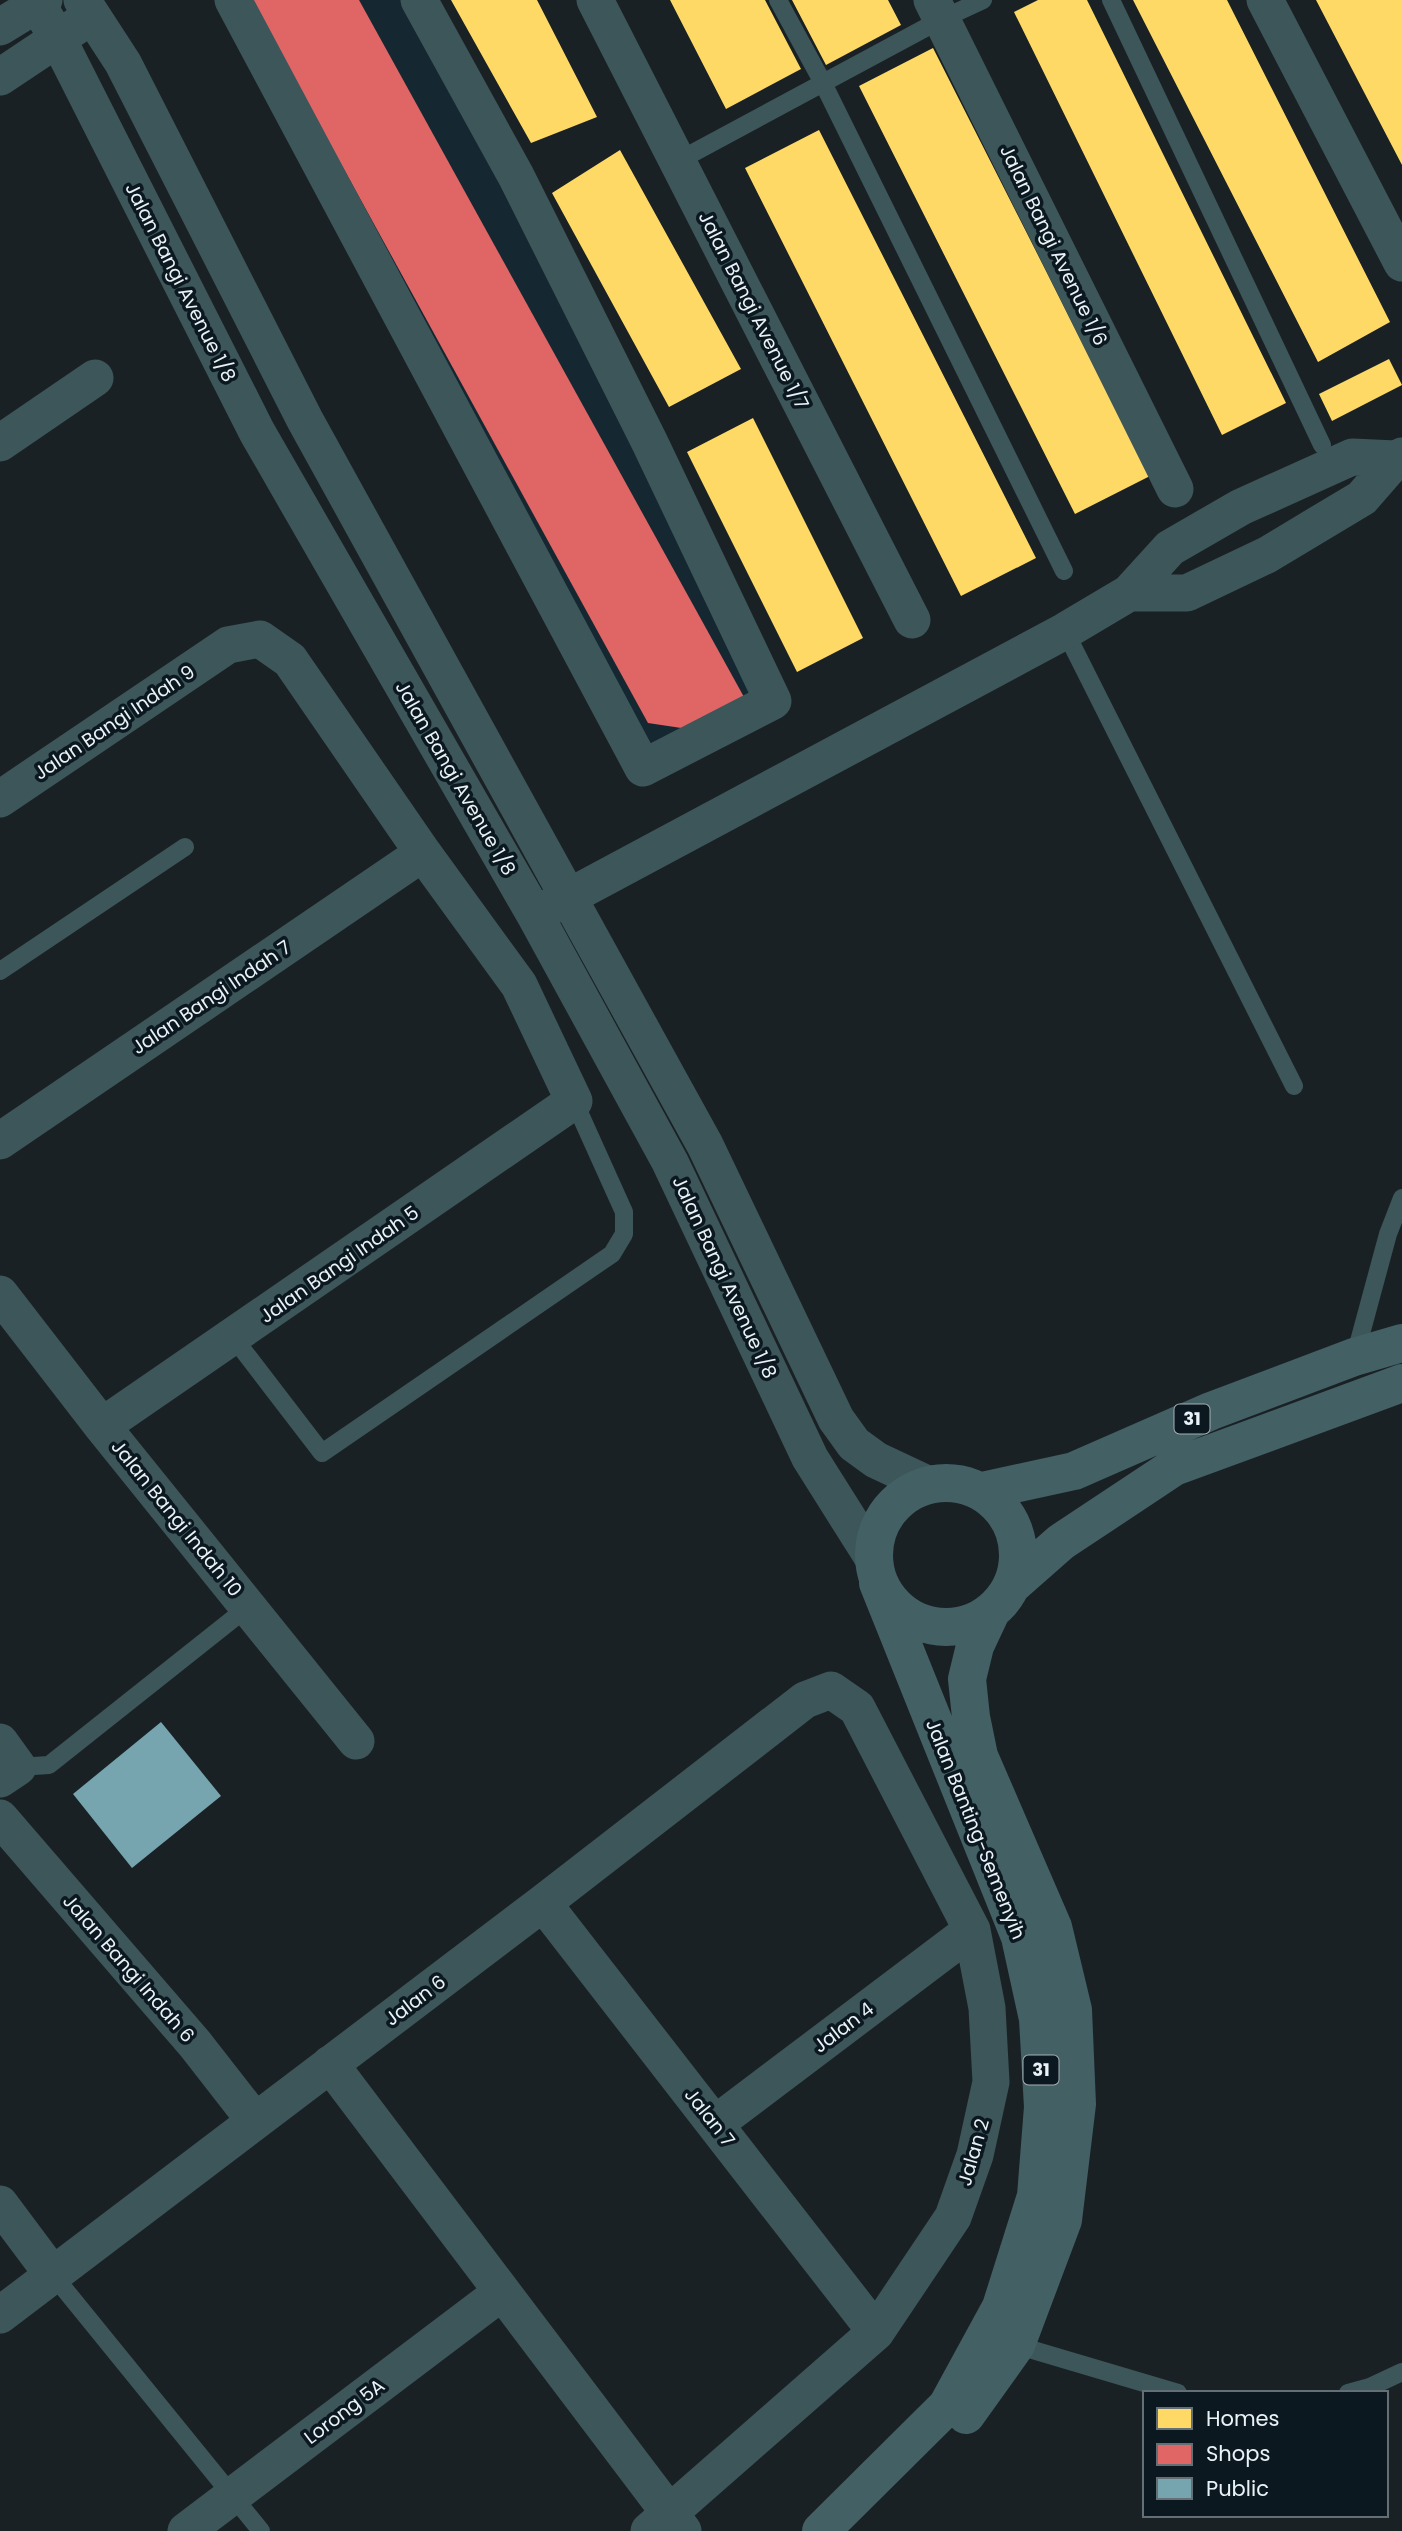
<svg xmlns="http://www.w3.org/2000/svg" width="1402" height="2531" font-family="Poppins,sans-serif">
	<style>
		.built { fill: #152731 }
		.homes { fill: #ffd966 }
		.shops { fill: #e06666 }
		.public { fill: #76a5af }
		.lines { fill: none; stroke-linecap: round; stroke-linejoin: round }
		.lane { stroke: #3c565a; stroke-width: 18 }
		.street { stroke: #3c565a; stroke-width: 37 }
		.primary { stroke: #436065; stroke-width: 38 }
		.labels { text-anchor: middle; stroke-width: 7; stroke-linejoin: round; paint-order: stroke }
		.shield { fill: #0c181f; stroke: #a7b1b6; stroke-width: 2 }
		.shield-label { font-size: 18px; font-weight: bold; fill: #e9f2f7 }
		.street-label { font-size: 19px; fill: #e9f2f7; stroke: #0c181f }
	</style>
	<rect width="100%" height="100%" fill="#1a2124"/>
	<path class="built" d="M240,0H405L528,227L757,698L650,750Z"/>
	<path class="homes" d="M451,0H537L597,117L531,143Z
		M670,0H765L801,69L726,109Z
		M792,0H888L901,25L826,65Z
		M1038,0H1087L1286,403L1222,435L1014,12Z
		M1133,0H1227L1390,322L1318,362Z
		M1316,0H1402V165Z
		M933,48L1150,476L1075,514L859,86Z
		M819,130L1036,558L961,596L745,168Z
		M620,150L741,369L669,407L552,193Z
		M1389,359L1402,385L1332,421L1319,394Z
		M753,418L863,638L797,672L687,452Z"/>
	<path class="shops" d="M251,0H359L744,697L688,729L648,723Z"/>
	<path class="public" d="M161,1722L221,1796L132,1868L73,1794Z"/>
	<g class="lines">
		<path class="lane" d="M778,0L823,83L1064,571
			M1111,0L1322,445
			M678,161L942,19L983,0
			M1065,631L1294,1086
			M0,971L185,847
			M233,1337L322,1453L612,1254L624,1234V1212L574,1101
			M1355,1356L1388,1234L1402,1198
			M18,1767L49,1765L248,1607
			M53,2275L261,2531
			M1016,2345L1178,2393
			M1348,2393L1370,2387L1402,2372"/>
		<path class="street" d="M35,0L58,39L257,432L535,915L670,1162L810,1458L873,1558
			M82,0L123,63L305,420L705,1145L836,1419L854,1444L876,1460L927,1484
			M233,0L643,768L773,701L649,441L516,176L419,0
			M595,0L912,620
			M932,0L1175,489
			M1265,0L1402,263
			M0,27L44,0
			M0,77L78,25
			M0,443L95,378
			M1129,593H1187L1267,555L1362,498L1396,459L1402,456
			M0,799L228,645L260,639L290,660L423,853L519,985L574,1101L102,1426
			M548,908L1065,631L1129,593L1170,548L1241,507L1352,457L1396,459
			M0,1141L423,853
			M0,1294L102,1426L356,1741
			M0,1742L18,1767L0,1779
			M0,1818L195,2044L255,2121
			M543,1903L876,2332
			M330,2064L683,2531
			M715,2124L972,1930
			M0,2204L53,2275
			M0,2315L543,1903L805,1700L831,1690L857,1708L972,1930L987,2008L991,2082L975,2155L953,2217L876,2332L649,2531
			M186,2531L502,2292"/>
		<path class="primary" d="M874 1555a72 72 0 1 1 144 0a72 72 0 1 1-144 0Z
			M982,1491L1074,1471L1211,1411L1354,1357L1402,1343
			M1011,1586L1061,1542L1174,1467L1402,1383
			M966,2415L1016,2345L1063,2220L1077,2104L1073,2010L1053,1927L979,1756L971,1717L967,1679L975,1646L991,1612
			M821,2531L947,2406L1001,2307L1036,2196L1043,2107L1038,2019L1020,1937L878,1583"/>
	</g>
	<g class="labels">
		<g class="shield">
			<rect x="1174.5" y="1404.5" width="35" height="29" rx="5"/>
			<rect x="1023.5" y="2055.5" width="35" height="29" rx="5"/>
		</g>
		<g class="shield-label">
			<text x="1192" y="1425">31</text>
			<text x="1041" y="2076">31</text>
		</g>
		<g class="street-label">
			<text transform="translate(1054 245) rotate(64)" y="7">Jalan Bangi Avenue 1/6</text>
			<text transform="translate(181 282) rotate(63)" y="7">Jalan Bangi Avenue 1/8</text>
			<text transform="translate(754 310) rotate(63)" y="7">Jalan Bangi Avenue 1/7</text>
			<text transform="translate(114 722) rotate(-34)" y="7">Jalan Bangi Indah 9</text>
			<text transform="translate(456 778) rotate(60)" y="7">Jalan Bangi Avenue 1/8</text>
			<text transform="translate(211 997) rotate(-34)" y="7">Jalan Bangi Indah 7</text>
			<text transform="translate(339 1264) rotate(-35)" y="7">Jalan Bangi Indah 5</text>
			<text transform="translate(725 1277) rotate(65)" y="7">Jalan Bangi Avenue 1/8</text>
			<text transform="translate(177 1518) rotate(51)" y="7">Jalan Bangi Indah 10</text>
			<text transform="translate(976 1829) rotate(68)" y="7">Jalan Banting-Semenyih</text>
			<text transform="translate(129 1968) rotate(49)" y="7">Jalan Bangi Indah 6</text>
			<text transform="translate(415 2000) rotate(-37)" y="7">Jalan 6</text>
			<text transform="translate(843 2027) rotate(-37)" y="7">Jalan 4</text>
			<text transform="translate(710 2117) rotate(52)" y="7">Jalan 7</text>
			<text transform="translate(973 2152) rotate(-74)" y="7">Jalan 2</text>
			<text transform="translate(344 2411) rotate(-37)" y="7">Lorong 5A</text>
		</g>
	</g>
	<rect x="1143" y="2391" width="245" height="126" fill="#0c181f" stroke="#646f75" stroke-width="2"/>
	<rect x="1157" y="2408" width="35" height="21" fill="#ffd966" stroke="#646f75" stroke-width="2"/>
	<text x="1206" y="2426" font-size="21" fill="#e9f2f7">Homes</text>
	<rect x="1157" y="2444" width="35" height="21" fill="#e06666" stroke="#646f75" stroke-width="2"/>
	<text x="1206" y="2461" font-size="21" fill="#e9f2f7">Shops</text>
	<rect x="1157" y="2478" width="35" height="21" fill="#76a5af" stroke="#646f75" stroke-width="2"/>
	<text x="1206" y="2496" font-size="21" fill="#e9f2f7">Public</text>
</svg>
